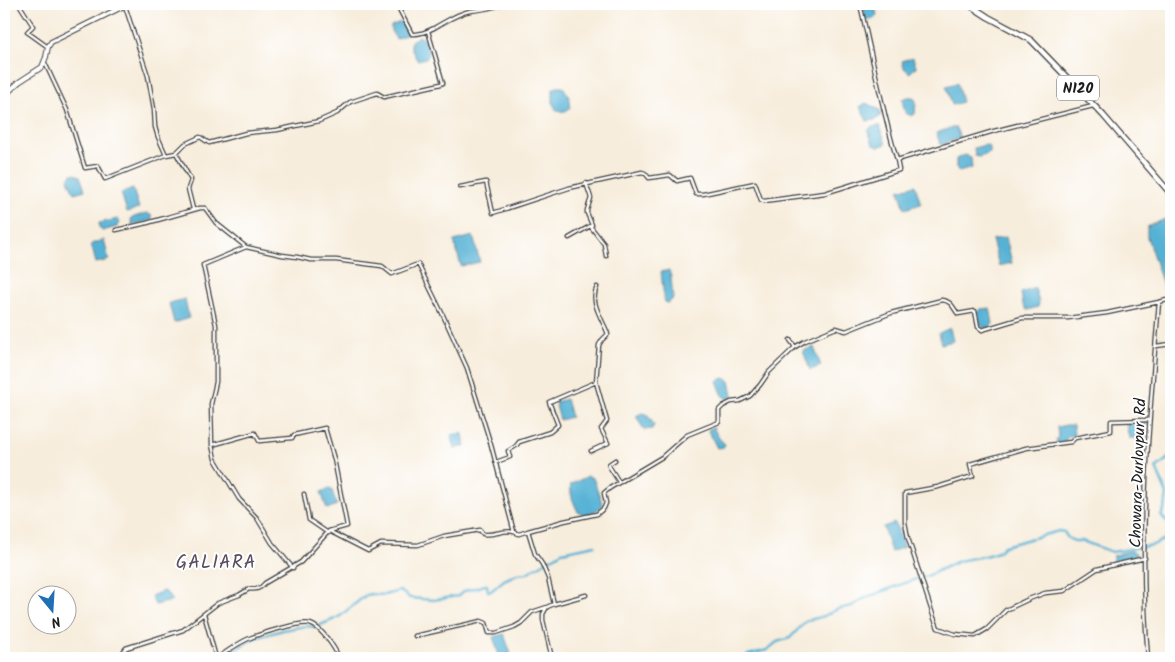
<svg xmlns="http://www.w3.org/2000/svg" width="1175" height="662" font-family="Kalam,sans-serif">
	<style>
		.water { fill: #57b2d5; stroke: #3a6778 }
		.lines { fill: none; stroke-linecap: round; stroke-linejoin: round }
		.canal { stroke: #57b2d5; stroke-width: 2.5 }
		.minor-casing { stroke: #3d3b39; stroke-width: 5 }
		.major-casing { stroke: #3d3b39; stroke-width: 6 }
		.highway-casing { stroke: #3d3b39; stroke-width: 7 }
		.minor { stroke: #fff; stroke-width: 2.5 }
		.major { stroke: #fff; stroke-width: 4 }
		.highway { stroke: #fff; stroke-width: 4.5 }
		.labels { text-anchor: middle; stroke-width: 4; stroke-linejoin: round; paint-order: stroke }
		.shield { fill: #fff; stroke: #606060; stroke-width: 1 }
		.shield-label { font-size: 15px; font-weight: bold; fill: #1c1c1c }
		.street-label { font-size: 16px; fill: #1c1c1c; stroke: #fff }
		.quarter-label { font-size: 19px; letter-spacing: 1px; fill: #5a4d60; stroke: #fff }
	</style>
	<rect width="100%" height="100%" fill="#fff"/>
	<filter id="ink" filterUnits="userSpaceOnUse"><feTurbulence type="fractalNoise" baseFrequency=".02" numOctaves="2"/><feDisplacementMap in="SourceGraphic" scale="10" xChannelSelector="R" yChannelSelector="G"/><feConvolveMatrix kernelMatrix="1 2 1 2 8 2 1 2 1" color-interpolation-filters="sRGB"/></filter>
	<filter id="wash" filterUnits="userSpaceOnUse"><feTurbulence type="fractalNoise" baseFrequency=".0096" numOctaves="4" result="noise"/><feDisplacementMap in="SourceGraphic" scale="20" xChannelSelector="R" yChannelSelector="G"/><feGaussianBlur stdDeviation="1.12" result="paint"/><feColorMatrix in="noise" values="0 0 0 0 0 0 0 0 0 0 0 0 0 0 0 0 0 1.4 0 .05"/><feComposite in="paint" operator="in"/></filter>
	<g filter="url(#wash)">
		<rect width="100%" height="100%" fill="#f7eddc"/>
		<path class="water" d="M868,4L875,5L877,16L874,19L866,21L863,6Z
			M400,22L404,25L407,34L396,39L391,31V26Z
			M419,36C426,40 432,50 427,58L417,60L411,48V41Z
			M913,57L916,67L910,73L904,68L902,61Z
			M957,83L962,102L952,105L946,86Z
			M557,87H563C571,97 577,114 557,111L553,104V89Z
			M908,97H913L916,101L915,114L912,116L905,113L902,99Z
			M866,103L880,110L881,116L875,120L867,121L860,107Z
			M876,126H880L886,144L878,147L873,144L868,131L871,127Z
			M951,128H956L960,138L941,145L936,133Z
			M985,145L990,147V153L980,157L975,156L974,148Z
			M965,155L971,157L972,168L959,172L956,167V159Z
			M72,174H75L80,176L85,190L74,193L68,179Z
			M915,185L921,204L905,209L899,190Z
			M133,189L139,208L127,212L121,193Z
			M147,213L152,216V220L132,225L131,219L134,217Z
			M118,219L120,223L117,227L102,231L99,228V223Z
			M1165,219H1171V296L1167,297L1147,237V227Z
			M473,236L480,262L461,266L454,241Z
			M1006,237L1012,263L999,266L992,240Z
			M104,240L109,260L96,263L91,244Z
			M669,270L671,277L673,299L668,303L665,302L664,298L661,272Z
			M1035,288L1039,303L1038,307L1027,310L1023,305L1021,293Z
			M185,299L189,318L174,323L169,303Z
			M990,308L993,324L990,327L983,328L981,326L977,312L981,309Z
			M950,328L953,341L941,344L939,333Z
			M814,347L821,366L810,370L803,351Z
			M724,378L730,381L733,395V397L727,399L723,396L717,381Z
			M566,399L571,417L560,420L555,402Z
			M642,413L647,414L654,425L652,429L644,430L636,416Z
			M1139,422L1146,424V438H1129L1126,424Z
			M1066,425H1073L1074,435L1067,437L1065,442L1057,443L1056,439L1058,437L1057,427Z
			M713,427L719,438L725,444L724,447L717,448L708,431L709,429Z
			M461,433L463,434L465,446L455,449L451,435Z
			M588,476L593,478L603,505L596,511L585,515L578,512C574,503 569,494 571,484Z
			M331,488L337,505L327,509L321,492Z
			M895,523L904,547L891,552L883,527Z
			M1131,551L1136,553L1137,559L1116,562L1113,560V556L1122,553Z
			M163,591L166,592L172,601L155,605L151,596Z
			M504,634L511,654L500,658L493,637Z"/>
		<g class="lines">
			<path class="canal" d="M1171,456L1156,468L1167,494L1165,507L1161,516L1171,526
				M220,658L255,638L283,630L306,626L316,627L339,617L366,595L370,594L384,595L400,591L410,598L434,600L458,596L464,591L485,585H487L488,591H491L504,580L517,574L527,573L562,552L595,545
				M743,658L748,655L767,650L777,642L790,638L806,621L824,616L838,609L852,606L865,598L910,581L927,576L958,561L989,555L998,552L1004,546L1059,531L1064,532L1068,538L1074,541H1082L1112,552L1153,545L1171,536"/>
		</g>
	</g>
	<g filter="url(#ink)">
		<g class="lines">
			<defs>
				<path id="minor" d="M19,4L33,26L27,32L48,47
					M860,4C872,56 882,109 897,160
					M399,9L412,34C420,35 428,31 434,28C445,22 458,13 470,11C482,10 492,8 504,4
					M45,63L67,110L85,168L98,166L105,179L166,155L158,137L155,127L154,109L148,76L125,6
					M176,153L185,144L200,137L209,143L246,133L277,130L319,121L337,113L350,102L377,93L384,97L441,84L443,83L428,31
					M166,155L176,153L191,180L188,189L193,209
					M460,187L486,182L493,213L569,188L642,172L645,173L649,178L670,175L677,181L690,178L696,194H703L755,183L761,200L764,201L825,193L899,170L897,160L994,131L1093,106
					M591,227L604,244L606,256
					M116,230L147,223L200,208H205L216,223L246,247
					M569,238L592,225L587,213V210L591,198L586,183
					M790,340L795,347
					M1156,346L1171,344
					M591,451L608,443L601,429L607,421L596,382
					M615,460L609,464V466L619,482
					M496,462L510,457L508,451L516,446L519,442L550,432L558,425L549,402L596,382L599,345L602,340L608,334C603,320 589,302 597,287
					M304,494L309,520L328,533
					M329,531L368,551L381,544L418,545L444,536L480,530L483,534C494,536 504,529 514,532
					M1145,558L1097,569L1064,591L1045,593L1029,599L1006,610L987,629L975,636L955,634L938,628L934,618L908,538L905,522V493L938,487L973,476L970,464L1026,448L1071,442L1075,438L1111,431V421L1148,420
					M293,568L272,543L257,518L239,499L215,459L212,445L211,404L216,382V325L203,265L246,247L282,255L297,257L311,260H336L382,266L392,274L418,264L442,313L467,368L491,445L514,532L519,534L528,531
					M554,604L586,595
					M204,614L216,658
					M415,636L481,621L486,623L489,633H496L514,627L521,623L532,612L547,607
					M118,658L126,648L183,630L218,603L239,595L249,589C256,590 260,589 265,583L301,562L329,531L347,526L334,459L325,428L294,435L292,438L259,441L255,433L212,445
					M217,658C228,651 238,643 250,638C260,634 301,621 310,624C321,627 335,648 339,658
					M552,658L543,620V614L547,607L554,604L548,578L542,564L535,554L528,531L564,521L597,514L604,508L606,503L604,493L610,488L662,457L687,435L719,422V410L723,406L731,402L740,401L750,396L760,385L769,372L795,347L805,341L836,328L846,331L891,313L942,300C952,301 953,308 958,314L975,311L978,327L982,330L1022,318H1068L1107,313L1159,302
					M1148,658C1138,539 1149,420 1159,302L1171,299"/>
				<path id="major" d="M4,96L19,82L42,67L46,57L48,47L51,42L128,4"/>
				<path id="highway" d="M968,4L988,17L1031,40L1103,115L1171,194"/>
			</defs>
			<use href="#minor" class="minor-casing"/>
			<use href="#major" class="major-casing"/>
			<use href="#highway" class="highway-casing"/>
			<use href="#minor" class="minor"/>
			<use href="#major" class="major"/>
			<use href="#highway" class="highway"/>
		</g>
	</g>
	<g class="labels">
		<rect class="shield" x="1057" y="75.5" width="42" height="25" rx="4"/>
		<g class="shield-label">
			<text x="1078" y="93">N120</text>
		</g>
		<g class="street-label">
			<text transform="translate(1137 473) rotate(-88)" y="6">Chowara-Durlovpur Rd</text>
		</g>
		<g class="quarter-label">
			<text x="216" y="568">GALIARA</text>
		</g>
	</g>
	<rect width="1175" height="662" fill="none" stroke="#fff" stroke-width="20"/>
	<g transform="translate(52 610) rotate(162)"><circle r="24" fill="#ffffff" stroke="#a4a4a4"/>
	<path d="M0-4L9 19L0 12L-9 19Z" fill="#1f6fb2"/>
	<text y="-8" font-size="14" font-weight="bold" text-anchor="middle" fill="#1c1c1c">N</text>
	</g>
</svg>
